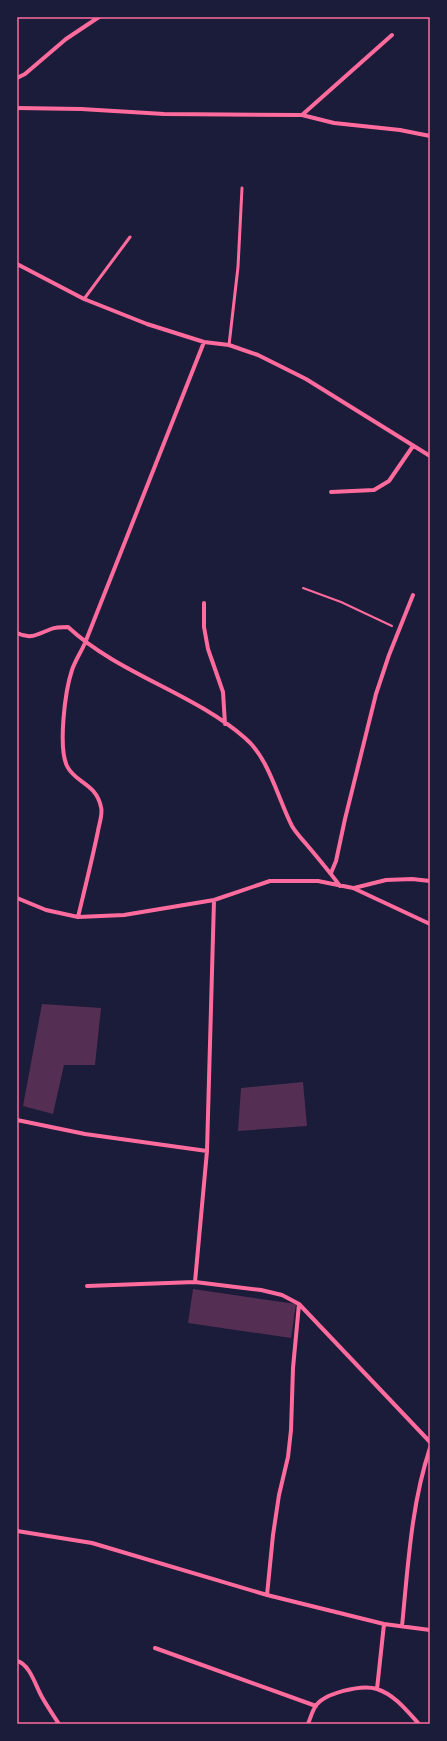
<svg xmlns="http://www.w3.org/2000/svg" width="447" height="1741" font-family="Jost,sans-serif">
	<style>
		.building { fill: #542f53 }
		.lines { fill: none; stroke-linecap: round; stroke-linejoin: round }
		.path { stroke: #ff6b9d; stroke-width: 2 }
		.service { stroke: #ff6b9d; stroke-width: 3 }
		.minor { stroke: #ff6b9d; stroke-width: 4 }
		.neatline { fill: none; stroke: #ff6b9d; stroke-width: 1.5 }
	</style>
	<rect width="100%" height="100%" fill="#1b1b3a"/>
	<path class="building" d="M42,1004L101,1008L95,1065H64L53,1114L23,1106Z
		M303,1082L307,1126L238,1131L241,1088Z
		M193,1289L296,1304L291,1338L188,1323Z"/>
	<g class="lines">
		<path class="path" d="M303,588L341,602L392,626"/>
		<path class="service" d="M84,299L130,237
			M229,345L238,267L242,188"/>
		<path class="minor" d="M17,78L25,74L66,39L99,17
			M17,108L81,109L164,114L302,115L334,123L400,130L430,136
			M302,115L392,35
			M17,264L84,299L147,324L204,342L229,345L258,355L306,379L430,456
			M331,492L374,490L389,481L413,446
			M204,603V627L208,649L223,692L225,724
			M17,633C31,640 38,634 51,629C56,627 62,627 68,627C120,675 192,692 245,738C269,758 278,799 292,826C296,833 302,839 307,845C318,858 329,871 340,886
			M331,873L336,861L345,819L376,694L389,655L413,595
			M354,888L386,880L412,879L430,881
			M17,898L46,910L78,917L124,915L214,900L270,881H318L353,888L430,924
			M78,917C85,888 92,860 98,831C99,824 103,814 101,807C96,783 75,783 67,766C58,747 65,691 72,670C75,661 81,652 85,643L204,342
			M17,1120L85,1134L207,1151
			M195,1282L207,1151L214,900
			M87,1286L195,1282L261,1290L282,1295L299,1304L430,1442
			M17,1531L92,1543L267,1595L384,1624L430,1630
			M267,1595L273,1535L279,1495L288,1457L291,1430L293,1368L299,1304
			M402,1626C408,1567 411,1505 430,1448
			M155,1648L316,1706
			M17,1661C30,1664 36,1687 42,1697C47,1706 53,1715 59,1724
			M377,1689L384,1624
			M308,1724C310,1719 312,1712 315,1707C323,1693 362,1684 377,1689C395,1695 407,1711 419,1724"/>
	</g>
	<rect width="447" height="1741" fill="none" stroke="#1b1b3a" stroke-width="36"/>
	<rect x="18" y="18" width="411" height="1705" class="neatline"/>
</svg>
